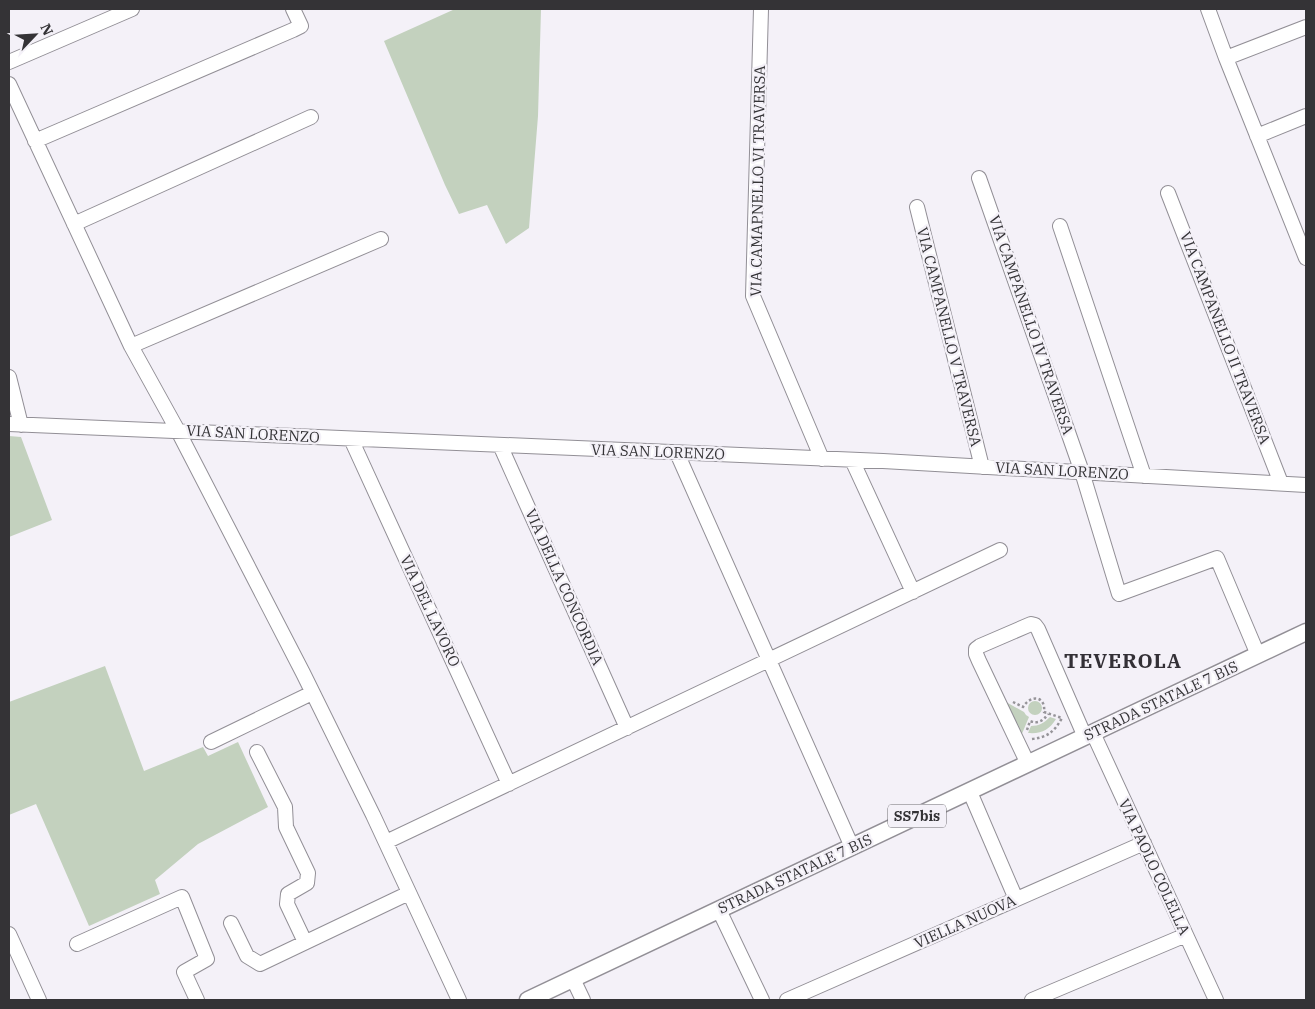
<svg xmlns="http://www.w3.org/2000/svg" width="1315" height="1009" font-family="'IBM Plex Serif',serif">
	<style>
		.green { fill: #c3d1be }
		.lines { fill: none; stroke-linecap: round; stroke-linejoin: round }
		.minor-casing { stroke: #928f96; stroke-width: 16 }
		.major-casing { stroke: #928f96; stroke-width: 19 }
		.path { stroke: #969499; stroke-width: 2.5; stroke-dasharray: 2.5 2.5; stroke-linecap: butt }
		.minor { stroke: #fff; stroke-width: 14 }
		.major { stroke: #fff; stroke-width: 16 }
		.labels { text-anchor: middle; stroke-width: 4.5; stroke-linejoin: round; paint-order: stroke }
		.shield { fill: #f4f1f8; stroke: #6e6c70; stroke-width: 1 }
		.shield-label { font-size: 14px; font-weight: bold; fill: #343336 }
		.street-label { font-size: 15px; fill: #343336; stroke: #f4f1f8 }
		.district-label { font-size: 20px; font-weight: bold; letter-spacing: 1px; fill: #333036; stroke: #f4f1f8 }
	</style>
	<rect width="100%" height="100%" fill="#f4f1f8"/>
	<path class="green" d="M455,9H541L538,116L529,228L506,244L487,205L459,214L445,185L384,41Z
		M9,436L21,437L52,520L9,537Z
		M105,666L144,771L203,747L208,756L238,742L268,807L198,844L155,880L160,894L89,926L36,804L9,815V702Z
		M1028 708a7 7 0 1 1 14 0a7 7 0 1 1-14 0Z
		M1006,702L1024,712L1026,715L1029,717L1021,736Z
		M1050,717L1056,719C1049,730 1042,734 1028,733L1031,726C1039,726 1044,723 1050,717Z"/>
	<g class="lines">
		<defs>
			<path id="minor" d="M761,9L753,296L822,459
				M1208,9L1226,58L1306,258
				M1226,58L1306,27
				M9,62L132,9
				M9,84L131,346L178,431L303,673L373,815L459,1000
				M1257,136L1306,116
				M35,141L293,30L301,26L293,9
				M979,178L1082,472L1119,594L1217,558L1258,655
				M1168,193L1281,483
				M917,207L982,467
				M74,224L311,117
				M1060,226L1144,476
				M131,346L381,239
				M9,377L21,425
				M9,424L883,461L1306,485
				M351,439L509,784
				M500,445L627,728
				M677,453L852,847
				M852,460L913,592
				M1093,733L1216,1000
				M211,742L312,693
				M257,752L285,807L286,827L308,873L307,883L288,894L287,904L305,942
				M1028,764L979,661L976,654V649L980,646L1031,624L1035,625L1038,629L1085,737
				M970,792L1016,899
				M386,842L1000,550
				M719,910L762,1000
				M231,923L247,956L260,964L409,893
				M9,934L39,1000
				M77,944L182,897L207,959L184,972L197,1000
				M573,979L583,1000
				M787,1000L1144,843
				M1032,1000L1186,935"/>
			<path id="major" d="M528,1000L1306,632"/>
		</defs>
		<use href="#minor" class="minor-casing"/>
		<use href="#major" class="major-casing"/>
		<path class="path" d="M1013,702L1023,707C1031,694 1046,696 1044,712L1062,718
			M1027,730L1030,721C1038,724 1043,721 1048,714
			M1032,739C1048,737 1054,732 1062,718"/>
		<use href="#minor" class="minor"/>
		<use href="#major" class="major"/>
	</g>
	<g class="labels">
		<rect class="shield" x="888" y="804.5" width="58" height="23" rx="4"/>
		<g class="shield-label">
			<text x="917" y="821">SS7bis</text>
		</g>
		<g class="street-label">
			<text transform="translate(758 181) rotate(-89)" y="5">VIA CAMAPNELLO VI TRAVERSA</text>
			<text transform="translate(1031 325) rotate(71)" y="5">VIA CAMPANELLO IV TRAVERSA</text>
			<text transform="translate(949 337) rotate(76)" y="5">VIA CAMPANELLO V TRAVERSA</text>
			<text transform="translate(1225 338) rotate(69)" y="5">VIA CAMPANELLO II TRAVERSA</text>
			<text transform="translate(253 434) rotate(3)" y="5">VIA SAN LORENZO</text>
			<text transform="translate(658 452) rotate(2)" y="5">VIA SAN LORENZO</text>
			<text transform="translate(1062 471) rotate(3)" y="5">VIA SAN LORENZO</text>
			<text transform="translate(564 587) rotate(66)" y="5">VIA DELLA CONCORDIA</text>
			<text transform="translate(430 611) rotate(65)" y="5">VIA DEL LAVORO</text>
			<text transform="translate(1161 701) rotate(-25)" y="5">STRADA STATALE 7 BIS</text>
			<text transform="translate(1154 867) rotate(65)" y="5">VIA PAOLO COLELLA</text>
			<text transform="translate(795 874) rotate(-25)" y="5">STRADA STATALE 7 BIS</text>
			<text transform="translate(965 922) rotate(-24)" y="5">VIELLA NUOVA</text>
		</g>
		<g class="district-label">
			<text x="1123" y="668">TEVEROLA</text>
		</g>
	</g>
	<rect width="1315" height="1009" fill="none" stroke="#343336" stroke-width="20"/>
	<g transform="translate(35 35) rotate(65)" stroke="#f4f1f8" stroke-width="4" paint-order="stroke">
	<path d="M0-4L9 19L0 12L-9 19Z" fill="#343336"/>
	<text y="-8" font-size="14" font-weight="bold" text-anchor="middle" fill="#343336">N</text>
	</g>
</svg>
